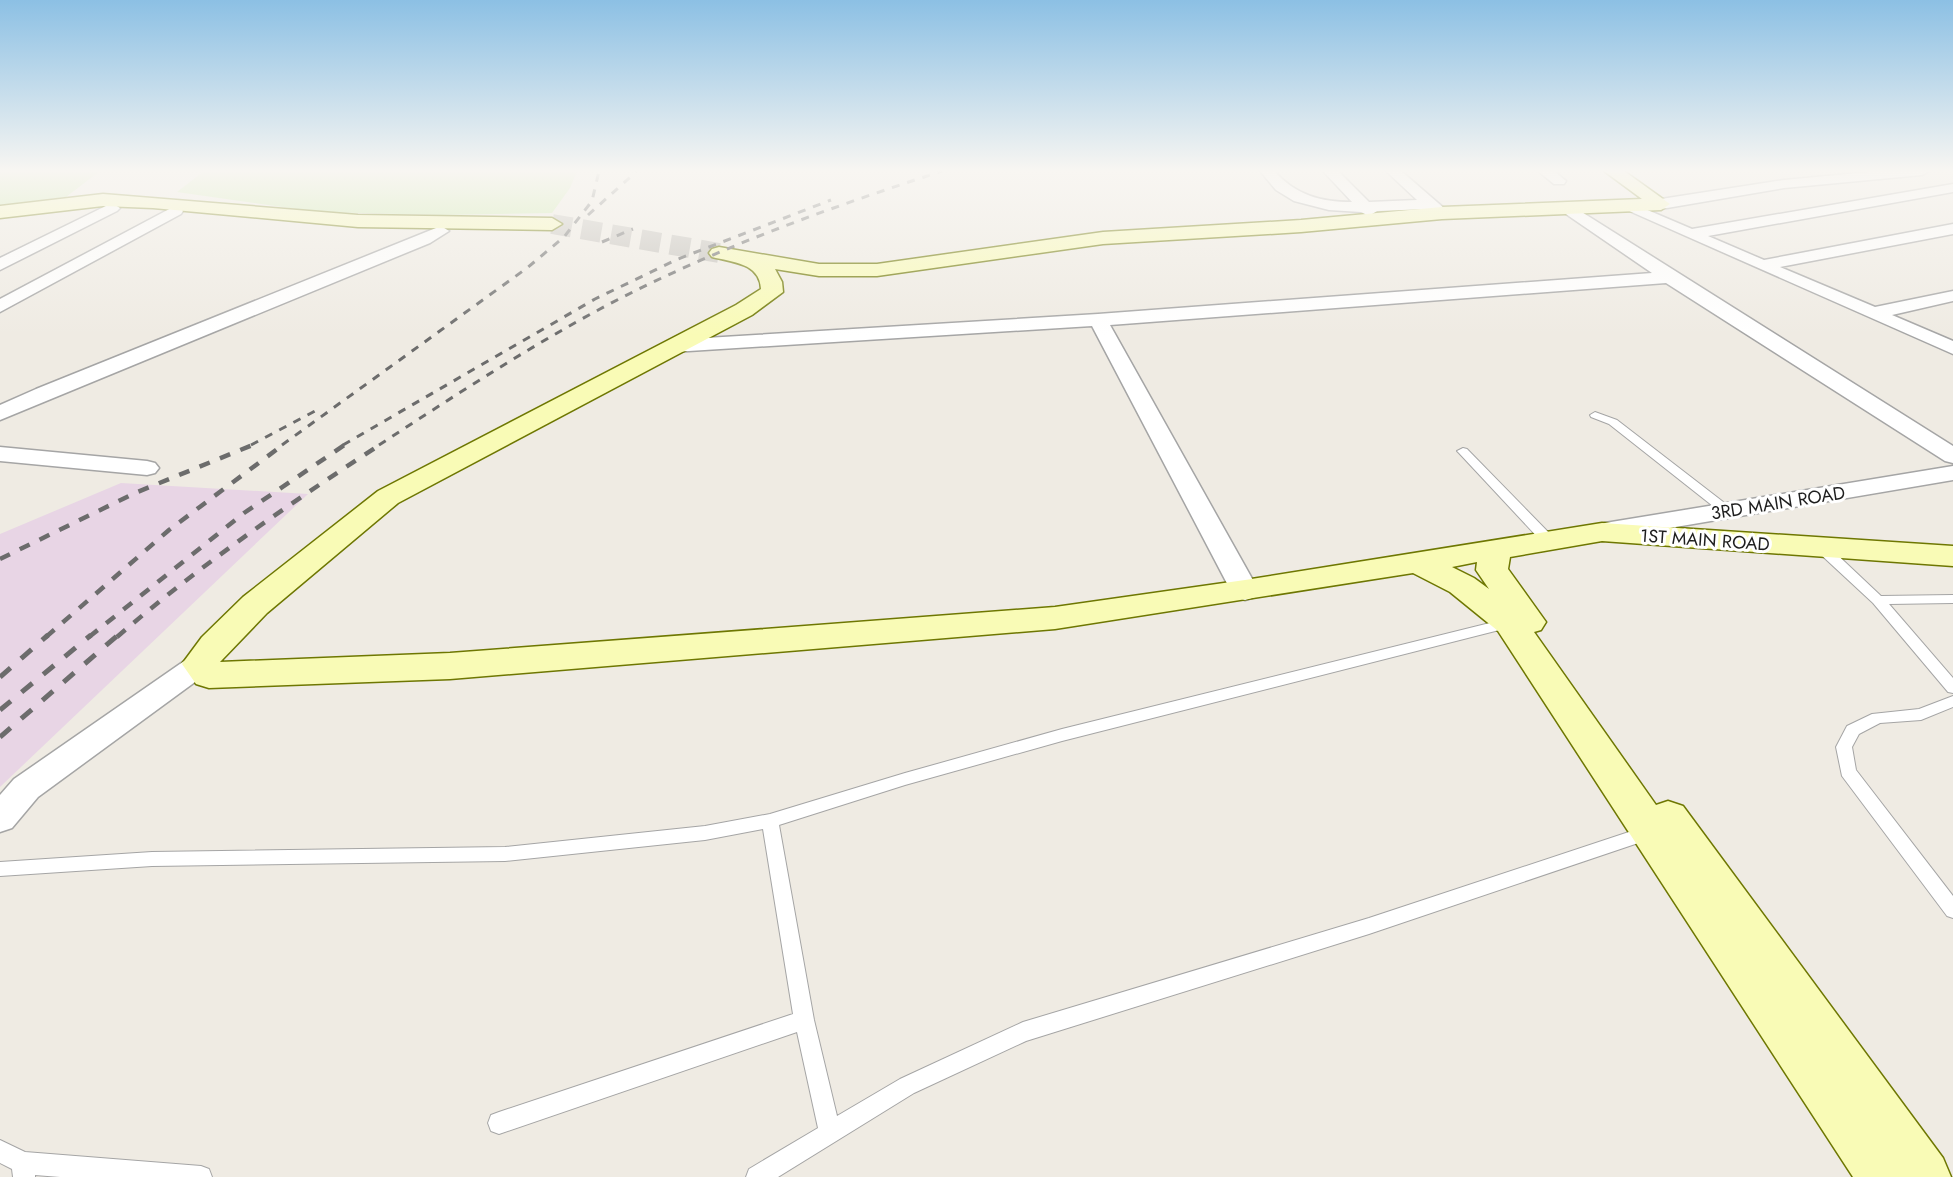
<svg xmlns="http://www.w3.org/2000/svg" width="1953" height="1177" font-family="Jost,sans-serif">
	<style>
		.industrial { fill: #e8d5e5 }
		.grass { fill: #cbeba8 }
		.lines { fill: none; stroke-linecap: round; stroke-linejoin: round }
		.secondary-tunnel { stroke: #c5c2bc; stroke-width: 20; stroke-dasharray: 20 10; stroke-linecap: butt }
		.lane-casing { stroke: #a5a5a5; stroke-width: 2 }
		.street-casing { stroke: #a5a5a5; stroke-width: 3 }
		.secondary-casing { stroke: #6e7702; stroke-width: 3 }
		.lane { fill: #fff; fill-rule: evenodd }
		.street { fill: #fff; fill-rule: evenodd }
		.secondary { fill: #f9fbb6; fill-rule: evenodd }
		.rail-far2 { stroke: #6c6c6c; stroke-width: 3; stroke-dasharray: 8 8; stroke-linecap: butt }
		.rail-far1 { stroke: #6c6c6c; stroke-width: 4.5; stroke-dasharray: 11 11; stroke-linecap: butt }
		.rail { stroke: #6c6c6c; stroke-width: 5; stroke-dasharray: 14 14; stroke-linecap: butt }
		.labels { text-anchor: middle; stroke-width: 6; stroke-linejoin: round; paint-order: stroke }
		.street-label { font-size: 18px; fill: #1e1e1e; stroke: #fff }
	</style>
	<rect width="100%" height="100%" fill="#efebe3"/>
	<path class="industrial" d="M121,483L308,494L0,787V534Z"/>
	<path class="grass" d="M0,171H100L66,197L0,205Z
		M204,171H577L570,188L552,213L441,215L317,212L177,192Z"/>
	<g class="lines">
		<path class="secondary-tunnel" d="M552,224L719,253"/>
		<defs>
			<path id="lane" d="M1595,412L1617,420L1731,508L1733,511L1731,514H1723L1609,424L1591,417L1590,415Z
				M1463,448L1467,449L1553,537L1554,540L1553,543H1543L1459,453L1457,451Z
				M1823,545L1828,546L1881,596L1953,595V603L1889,604L1953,678V693L1948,692L1873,603L1818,552L1817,549Z
				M1510,618L1515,620L1517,623L1515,626L1062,741L905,785L779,825L814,1020L837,1116L900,1079L1023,1022L1369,918L1650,825L1656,827L1659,832L1656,837L1369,934L1026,1041L914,1093L778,1177H746L749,1169L818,1128L797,1032L499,1134L491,1131L488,1123L491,1115L499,1112L793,1014L763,829L705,840L505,861L152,866L0,876V862L152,852L505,847L705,826L770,814L905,773L1062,729Z
				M1953,696V707L1921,720L1880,723L1859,734L1852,747L1856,770L1953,896V918L1947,916L1842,776L1836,747L1847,726L1872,714L1919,709Z
				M0,1140L25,1152L201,1166L209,1169L212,1177H60L35,1175V1177H13L12,1169L0,1163Z"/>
			<path id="street" d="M1260,171H1274C1296,195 1320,202 1352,202L1323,171H1338L1369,202L1417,200L1386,171H1401L1445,209L1437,214L1427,209L1377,211L1369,216L1361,212L1329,210L1294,201L1276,190Z
				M1538,171H1554L1566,181L1564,184H1554Z
				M1879,171H1929L1922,175L1784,188L1661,209L1653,204L1661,199L1784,180Z
				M1953,184V192L1708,236L1764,260L1953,224V234L1780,267L1875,307L1953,291V301L1892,315L1953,341V354L1618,206L1626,201L1631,203L1692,229Z
				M112,203L120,208L117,211L0,270V258Z
				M1569,204L1953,446V463L1945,461L1666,283L1110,325L1259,591L1255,597L1245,600L1235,597L1231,591L1092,326L673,352L663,346L673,340L1098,314L1652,273L1563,212L1561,209Z
				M175,206L181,208L183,211L181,214L0,312V299Z
				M441,226L449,231L430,243L0,420V405L36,389Z
				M0,447L147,461L155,463L159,468L155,473L147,475L0,461Z
				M1953,466V480L1605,539L1596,536L1592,531L1596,526L1605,523Z
				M200,654L210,657L215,664L210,671L38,797L12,828L0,832V795L14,779L190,657Z"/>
			<path id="secondary" d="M1604,171H1624L1670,204L1661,210L1442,219L1301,232L1103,244L877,276H819L775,269L782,282L783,292L752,315L398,503L267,613L220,662L450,653L1055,607L1245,580L1602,523L1953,546V566L1602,541L1510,557L1508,569L1546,622L1541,630L1534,632L1656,805L1668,801L1683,806L1943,1158L1951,1177H1853L1498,631L1450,592L1413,573L1055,629L450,679L209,688L196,684L182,664L202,637L243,597L378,491L736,305L761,289C760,263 732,262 712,257L709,253L712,249L719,247L819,264H877L1103,232L1301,220L1442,207L1642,199ZM1477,562L1476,570L1489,589L1474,578L1452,567Z
				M103,194L358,215L552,218L562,224L552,230L358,227L153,208L103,206L0,218V206Z"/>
		</defs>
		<use href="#lane" class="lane-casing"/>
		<use href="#street" class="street-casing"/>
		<use href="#secondary" class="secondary-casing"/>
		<use href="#lane" class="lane"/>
		<use href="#street" class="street"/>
		<use href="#secondary" class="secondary"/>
		<path class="rail-far2" d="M588,215L637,171
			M602,242L633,229
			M251,445L315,411
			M282,445L527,268L564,237L592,201L599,171
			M343,445L595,299L678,259L831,200
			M379,445C451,398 524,350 600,309C708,251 826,209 942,171"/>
		<path class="rail-far1" d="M0,559L135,493L255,444
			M46,637L169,530L284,444
			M89,637L244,513L346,444
			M117,637C200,565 289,504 381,444"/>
		<path class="rail" d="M0,677L48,635
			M0,710L91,635
			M0,737L118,635"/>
	</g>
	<linearGradient id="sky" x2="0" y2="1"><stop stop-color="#8cc0e4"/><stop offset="0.51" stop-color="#f8f6f2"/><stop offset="1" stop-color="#f8f6f2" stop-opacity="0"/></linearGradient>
	<rect width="1953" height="335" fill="url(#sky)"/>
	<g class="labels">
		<g class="street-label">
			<text transform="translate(1778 503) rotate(-9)" y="6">3RD MAIN ROAD</text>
			<text transform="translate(1705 540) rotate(4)" y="6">1ST MAIN ROAD</text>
		</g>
	</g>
</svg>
